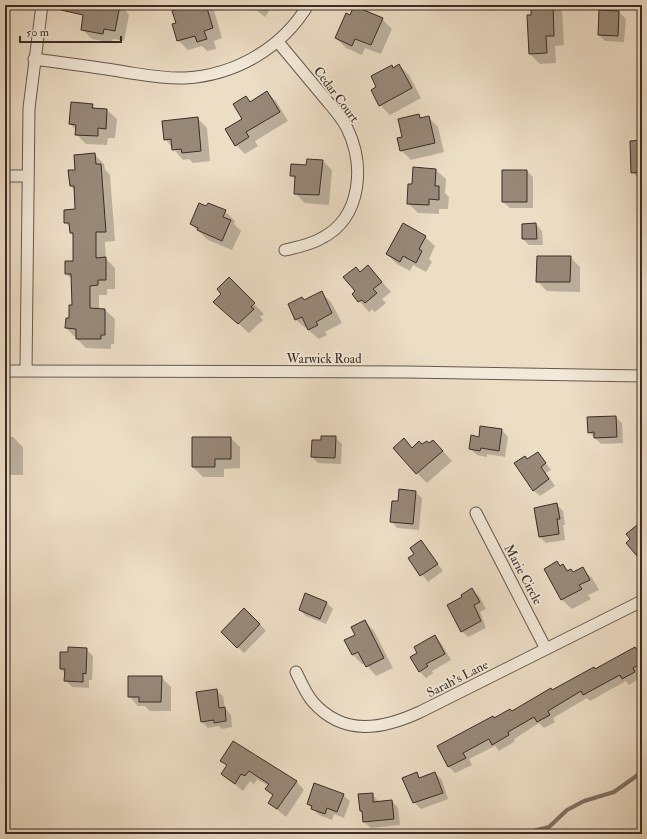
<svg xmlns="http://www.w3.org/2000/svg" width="647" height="839" font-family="'IM FELL Double Pica',serif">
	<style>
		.shadow { fill: #0003 }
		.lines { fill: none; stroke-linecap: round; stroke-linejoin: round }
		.stream { stroke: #807265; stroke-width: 4 }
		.building { fill: #978878; stroke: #3a2c25 }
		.street-casing { stroke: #66584d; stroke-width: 13 }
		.street { stroke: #f3e9d9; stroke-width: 11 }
		.labels { text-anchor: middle; stroke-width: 3.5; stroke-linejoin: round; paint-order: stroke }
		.street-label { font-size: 13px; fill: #3a2c25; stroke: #f3e9d9 }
	</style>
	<rect width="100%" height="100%" fill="#ecddc5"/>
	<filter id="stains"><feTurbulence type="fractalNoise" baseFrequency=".005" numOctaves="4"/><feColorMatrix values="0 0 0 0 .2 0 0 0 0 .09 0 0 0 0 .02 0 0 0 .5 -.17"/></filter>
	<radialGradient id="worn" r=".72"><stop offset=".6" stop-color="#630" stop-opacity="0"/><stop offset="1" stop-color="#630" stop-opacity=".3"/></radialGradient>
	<path class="shadow" d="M91,5H121L129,15L124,41L113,39L112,43L92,39L82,29Z
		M181,5H210L213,7L222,38L214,41L216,49L207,51L202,46L188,50L178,40L177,23L182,9Z
		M250,5H279L275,11L271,8L265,17Z
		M532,5H559L562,8L564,45L555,46L556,63L540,64L530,54Z
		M600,11L619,12L626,19L624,42L605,41L599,35Z
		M351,16L382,19L392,29L381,54L365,48L362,55L346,48L336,38Z
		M5,34L7,36L6,50L5,49Z
		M399,65L409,75L421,98L390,115L380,105L378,87L392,66L394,68Z
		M267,92L276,101L288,121L255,141L258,146L245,154L236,145L243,120L246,97L251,102Z
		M92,105L96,109L107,110L117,119L115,138H108L107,145L86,144L76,134V130L70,124Z
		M419,115L423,119L429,118L438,127L444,152L411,160L401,150L404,138Z
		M197,118L207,128L210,161L193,163L189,159L183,160L165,139Z
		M642,141V179H639L632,172Z
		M95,155L104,164L105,169L110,175L115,241L105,242L106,259L115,268V289H107V295H99V310H105L115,319L114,344H111V349L86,348L66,328L73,306L72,279L66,274L74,262V236L71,233V228L65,222L76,210L75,191L71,186L76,171Z
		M323,161L332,170L329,205L305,203L295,193L296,180L291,175Z
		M436,170L446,179L445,193L449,197L448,209H439V214L418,213L408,203L413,185Z
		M527,171L533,177V208H510L503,202Z
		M225,211L235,221L234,224L241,231L232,250L208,240L191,224Z
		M536,224L542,231L543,245H529L523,239Z
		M425,237L435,246L429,259L432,262L426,272L413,265L410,271L397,264L387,254Z
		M570,257L580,267V292L547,291L537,281Z
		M368,266L391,292L382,299L386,303L375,312L372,309L369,312L353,294L357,292L361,273Z
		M229,279L264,314L260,317L263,320L249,333L224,311L222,294Z
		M321,293L331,302L342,323L325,332L327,335L319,339L296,320L289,305L305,301Z
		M616,417L622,423L623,443L601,444L589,432Z
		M481,427L502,430L508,437L505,457L487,454V457L477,455L470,449L480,438Z
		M5,437H13L23,447V475H5Z
		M335,437L342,444L341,464L318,463L312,457L322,441Z
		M231,438L240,447V468L224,469V477H203L193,467Z
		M423,445L443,451L452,461L427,483L417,473L412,448Z
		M538,453L551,470L546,473L555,486L540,496L533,490L528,460Z
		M415,492L422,498L419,530L397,528L391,521L399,502Z
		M556,504L563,511L565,525H563L565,540L546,543L540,537L535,508Z
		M421,541L443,571L428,582L409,558L415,554Z
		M557,563L574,573L582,568L592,578L599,590L588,595L591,599L572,609L562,600L545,569Z
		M472,590L479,596L486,609L480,612L486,628L468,637L462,631L464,598Z
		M326,602L333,609L326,624L306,616L300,610Z
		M365,621L374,631L393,668L376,676L365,663L362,664L353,655L356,635Z
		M260,624L266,631L244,653L222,632Z
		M434,636L441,643L451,660L432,671L433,673L426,678L419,671L418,653Z
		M635,648L642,655V673L639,675L641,678L629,685L626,681L590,701L587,698L553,718L555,722L544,728L539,723L514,739L515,741L499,751L495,746L469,759L472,765L455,773L449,767L438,747L596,670Z
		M86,649L93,656L92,680H89V688L72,687L65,680L66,674L61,669Z
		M161,677L171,687V711H150L145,706H138L129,696Z
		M216,690L223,696L225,708L231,715L232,727L222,729L219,726L208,728L201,721Z
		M221,761L296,781L304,790L286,817L269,803L274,796L267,789L269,786L257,779L254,784L250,781L243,791L222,774L227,766Z
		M435,773L442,780L448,799L421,809L414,802L416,774L421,778Z
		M372,794L379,802L392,801L398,808L400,825L371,828L364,822V813L361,810Z
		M343,795L350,801L344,818L334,814L332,820L319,815L308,804Z"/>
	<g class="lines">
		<path class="stream" d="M521,834L549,827L567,810L584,801L614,792L642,772"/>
	</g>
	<path class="building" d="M62,5H120L115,31L104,29L103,34L81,30L83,15L61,10Z
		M180,5H206L213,28L204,31L207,39L197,42L195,36L177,41L172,24L176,23L172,11L181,8Z
		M531,5H553L554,36H546L547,53L529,54L527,15H531Z
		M354,6L383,18L371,45L355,39L352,46L335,38L346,13L350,15Z
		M599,10L619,11L618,36L598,35Z
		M399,64L412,88L379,106L371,90L376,87L371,76L392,65L393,68Z
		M267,91L280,112L246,132L249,137L235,146L225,129L242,119L233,104L246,96L250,102Z
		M71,102L93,104L92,108L107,109L106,129L98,128V136L75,135L76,125L69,124Z
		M419,114L420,118L429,116L435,143L400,151L397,138L402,137L398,119Z
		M198,117L201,151L182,153L181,149L172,150L171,139L164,140L162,121Z
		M642,140V172L631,173L630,141Z
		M95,153L96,164H101L106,232H96V258L106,257V280H98V285L90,286V308L105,309V335H101V339H76V329L65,328L66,318H69V305H72L71,274H65V261H73V233H70L69,223H64V210L75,209L74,186H70L68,170H75L74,155Z
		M307,159L323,160L319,195L294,194L295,176H290L291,164L306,165Z
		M413,167L436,169L435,186H439V200L429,199V205L407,204L408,184H412Z
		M502,170H527V202H502Z
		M199,203L206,206L208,203L226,210L223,217L231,220L222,241L197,230L198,228L190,224Z
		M403,223L426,236L419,249L422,251L416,263L403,256L400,262L386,254Z
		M536,223L537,239H522V224Z
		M537,256H571L570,282H536Z
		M368,265L382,282L373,289L377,293L365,303L362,300L358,302L352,294L355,291L343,277L356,267L360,272Z
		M229,277L255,303L251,307L254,309L238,324L213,302L221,294L217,289Z
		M322,291L332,313L316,322L318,325L308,330L302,317L295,320L288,304L302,297L304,300Z
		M616,416L617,437L594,438V432L588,433L587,417Z
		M480,426L502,429L499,451L481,448L480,451L469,449L471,435L479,437Z
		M321,436H336L335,458L311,457L312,440H321Z
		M192,437H231V459H215V467H192Z
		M404,438L412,448L419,441L422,444L427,441L429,443L433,440L443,451L416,474L393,448Z
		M538,452L546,463L541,467L549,479L533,491L514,463L525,456L527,459Z
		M399,489L416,491L413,524L390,522L392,501H398Z
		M557,503L560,519H557L559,534L539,537L534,508Z
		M642,521V562L626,543L630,539L626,534Z
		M421,540L438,564L420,576L408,558L414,554L410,548Z
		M557,561L560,566L563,564L567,571L571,569L573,572L583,567L590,580L579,585L582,589L561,600L544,569Z
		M472,588L480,602L474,605L481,621L461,632L447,605L462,597L461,595Z
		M305,593L327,602L320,619L299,610Z
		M244,608L260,624L237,648L221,632Z
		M365,620L384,658L366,667L358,652L352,655L344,640L355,635L351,627Z
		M435,635L445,654L426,664L428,666L419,672L410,657L417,653L414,647Z
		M68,647L87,648L86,674L83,673V682L64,681L65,669H60V652H68Z
		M635,647L642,658V663L633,668L635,672L622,679L620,675L583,695L581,691L548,711L550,715L537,722L534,717L508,732L509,735L492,745L489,739L463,753L466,758L448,767L437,746L493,716L494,718L510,709L512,711L551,688L552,690L594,667L595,669Z
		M128,676H162L161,702H139V697H128Z
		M217,689L219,708L225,707L226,721L214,723V720L201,722L196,692Z
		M233,741L297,781L277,809L268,803L273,795L265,789L269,784L249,771L245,776L241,774L235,784L221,774L227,765L220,761Z
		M417,772L419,778L435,772L443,793L413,803L402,778Z
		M314,783L344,794L337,812L327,808L325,814L311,809L312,806L307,804Z
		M373,793V802L392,800L394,819L363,822L362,811H360L358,794Z"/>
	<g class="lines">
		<defs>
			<path id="street" d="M278,42C293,60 308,78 323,96C331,106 341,116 347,128C365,165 362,217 322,238C310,245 298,247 285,250
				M34,59C64,63 95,67 125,72C145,75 165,79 185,78C236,75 282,48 308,5
				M5,176H27
				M5,371L408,372L642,376
				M26,371L29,108L42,5
				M476,513L546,649
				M296,672C301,682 306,694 313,702C344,737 383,729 420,712L642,601"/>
		</defs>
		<use href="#street" class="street-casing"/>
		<use href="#street" class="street"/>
	</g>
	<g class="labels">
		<g class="street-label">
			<text transform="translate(337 94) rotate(53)" y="5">Cedar Court</text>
			<text x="324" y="363">Warwick Road</text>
			<text transform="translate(524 574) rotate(62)" y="5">Marie Circle</text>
			<text transform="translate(457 678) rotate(-27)" y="5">Sarah's Lane</text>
		</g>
	</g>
	<rect width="647" height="839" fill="none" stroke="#ecddc5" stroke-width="20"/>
	<rect x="6" y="6" width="635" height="827" fill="none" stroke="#3a2c25" stroke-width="2"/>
	<rect x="10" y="10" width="627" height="819" fill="none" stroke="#3a2c25"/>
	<path d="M20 36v6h101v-6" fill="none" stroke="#3a2c25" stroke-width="2"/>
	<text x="26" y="36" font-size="12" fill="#3a2c25" stroke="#f3e9d9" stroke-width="3" paint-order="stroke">50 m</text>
	<rect width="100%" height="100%" filter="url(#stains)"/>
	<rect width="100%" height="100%" fill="url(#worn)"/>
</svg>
